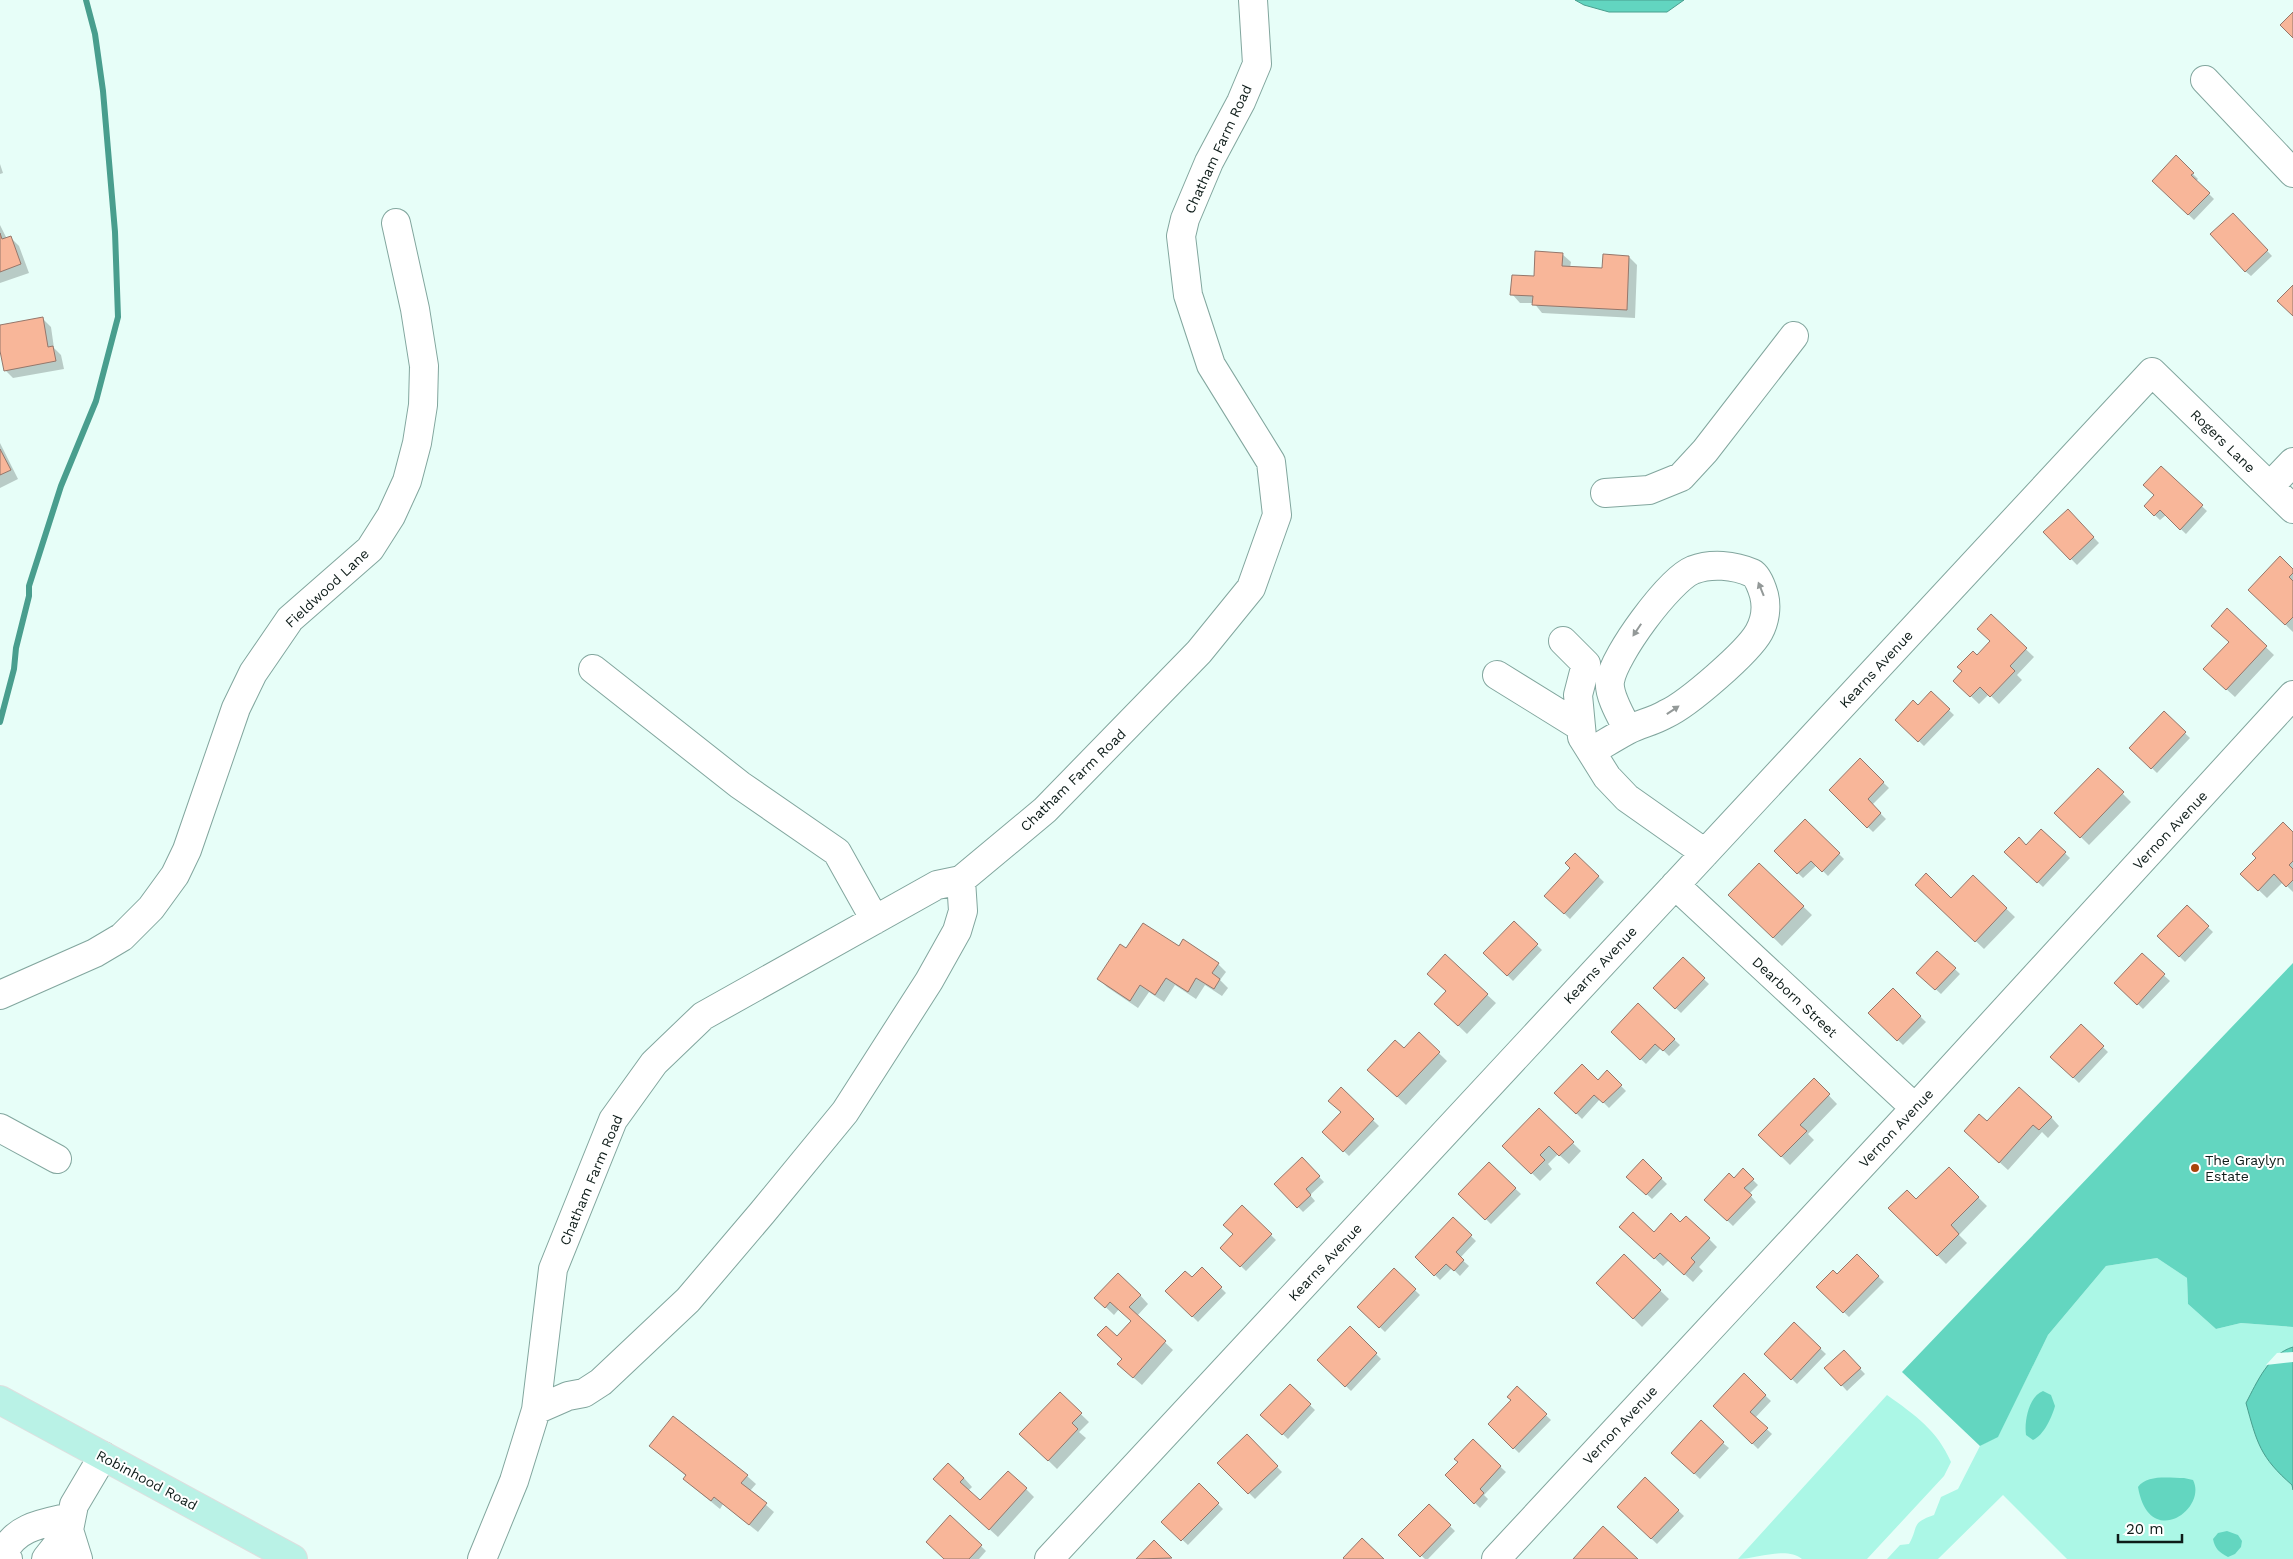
<svg xmlns="http://www.w3.org/2000/svg" width="2293" height="1559" font-family="'Work Sans',sans-serif">
	<style>
		.green { fill: #abf7e6 }
		.forest { fill: #63d6c0 }
		.water { fill: #62d5c0; stroke: #499e8e }
		.pier { fill: #e7fef8 }
		.shadow { fill: #0003 }
		.lines { fill: none; stroke-linecap: round; stroke-linejoin: round }
		.stream { stroke: #499e8e; stroke-width: 6 }
		.building { fill: #f8b699; stroke: #95776b }
		.minor-casing { stroke: #82a69e; stroke-width: 30 }
		.major-casing { stroke: #dddfdf; stroke-width: 30 }
		.minor { stroke: #fff; stroke-width: 28 }
		.major { stroke: #b9f2e6; stroke-width: 28 }
		.oneway { fill: #939998 }
		.poi-dot { fill: #a8450b; stroke: #fff; stroke-width: 2 }
		.labels { text-anchor: middle; stroke-width: 4; stroke-linejoin: round; paint-order: stroke }
		.street-label { font-size: 14px; fill: #0e1c19; stroke: #fff }
		.poi-label { font-size: 14px; fill: #0e1c19; stroke: #fff; text-anchor: start }
	</style>
	<rect width="100%" height="100%" fill="#e7fef8"/>
	<path class="green" d="M2157,1258L2187,1278L2188,1304L2216,1329L2241,1323L2293,1327V1559H2067L2003,1495L1938,1559H1887L1900,1545L1909,1544C1919,1527 1910,1523 1934,1515L1941,1497L1958,1489L1980,1446L1998,1436L2048,1335L2106,1266Z
		M1887,1395C1915,1415 1937,1430 1951,1462L1944,1476L1867,1559H1802C1786,1546 1757,1559 1738,1559Z"/>
	<path class="forest" d="M2293,963V1327L2241,1323L2216,1329L2188,1304L2187,1278L2157,1258L2106,1266L2048,1335L1998,1437L1980,1446L1902,1372Z
		M2043,1391L2051,1395L2055,1406C2052,1417 2044,1435 2033,1440L2026,1435C2024,1421 2029,1396 2043,1391Z
		M2184,1478L2193,1480C2208,1509 2149,1551 2138,1487C2147,1474 2170,1478 2184,1478Z
		M2227,1531L2238,1535L2242,1541L2241,1547L2235,1554L2228,1557C2219,1552 2215,1549 2213,1539L2218,1533Z"/>
	<path class="water" d="M1575,0H1684L1667,12H1609L1584,5Z
		M2293,1347V1490L2292,1485C2260,1457 2257,1443 2246,1403C2257,1382 2269,1354 2293,1347Z"/>
	<path class="pier" d="M2293,1352V1362L2266,1365L2277,1353Z"/>
	<path class="shadow" d="M2176,157L2198,179L2196,181L2214,199L2194,220L2154,181Z
		M0,164L3,173L0,174Z
		M2233,215L2272,256L2251,276L2245,271Z
		M0,225L7,239L11,238L19,246L29,273L0,283Z
		M1562,254L1571,262L1570,268L1604,270L1629,257L1637,265L1635,318L1542,313L1534,303H1520L1512,294Z
		M42,318L51,327L54,348L61,355L64,369L13,378L5,370L0,344V326Z
		M0,443L18,479L0,488Z
		M2161,468L2207,511L2186,534L2166,515L2160,520L2145,506L2156,495Z
		M2068,511L2099,543L2077,565L2045,532Z
		M2293,570V632L2250,590Z
		M2227,610L2274,655L2235,697L2213,677L2230,643Z
		M1991,616L2034,657L2017,675L2022,680L1999,704L1989,694L1979,704L1955,681L1991,641Z
		M1931,693L1954,715L1924,746L1897,720L1918,707Z
		M2164,713L2190,738L2157,773L2131,748Z
		M1860,760L1889,788L1872,805L1886,819L1873,832L1830,790Z
		M2098,769L2131,802L2089,845L2056,813Z
		M1805,820L1844,859L1828,876L1817,865L1803,878L1775,851Z
		M2041,830L2070,858L2043,887L2006,852L2026,846Z
		M2293,833V892L2283,882L2267,898L2242,874Z
		M1575,854L1604,882L1570,919L1546,896L1571,868Z
		M1759,864L1812,915L1782,946L1729,895Z
		M1973,877L2015,917L1984,949L1917,885L1951,899Z
		M2187,907L2213,932L2185,962L2159,936Z
		M1514,923L1542,950L1513,981L1485,953Z
		M1179,948L1218,964L1226,972L1220,980L1228,988L1222,996L1205,985L1196,999L1175,985L1164,1002L1149,992L1138,1008L1107,987L1099,979Z
		M1937,952L1960,974L1941,994L1918,973Z
		M2142,955L2170,981L2143,1009L2116,983Z
		M1445,956L1496,1003L1467,1034L1444,1012L1447,992Z
		M1683,959L1709,984L1681,1013L1655,988Z
		M1893,990L1926,1022L1903,1045L1870,1013Z
		M1638,1005L1680,1045L1669,1056L1661,1048L1646,1064L1612,1032Z
		M2081,1026L2108,1052L2079,1083L2052,1057Z
		M1419,1034L1447,1061L1406,1105L1369,1070L1404,1050Z
		M1607,1072L1626,1091L1609,1108L1600,1099L1582,1119L1556,1093L1598,1081Z
		M1814,1080L1837,1104L1808,1134L1814,1140L1790,1165L1760,1135Z
		M1341,1089L1379,1126L1349,1156L1324,1132L1343,1112Z
		M1539,1110L1581,1151L1569,1164L1558,1154L1548,1164L1552,1169L1540,1181L1504,1146Z
		M2051,1117L2059,1126L2048,1138L2042,1132L2008,1170L1974,1139Z
		M1302,1159L1324,1182L1310,1195L1315,1201L1303,1212L1276,1184Z
		M1643,1161L1667,1184L1652,1199L1628,1177Z
		M1489,1164L1521,1194L1491,1224L1460,1194Z
		M1948,1168L1987,1206L1959,1235L1967,1243L1946,1264L1890,1208L1916,1201Z
		M1743,1170L1758,1185L1749,1194L1756,1202L1733,1226L1706,1200L1734,1180Z
		M1242,1207L1276,1240L1246,1271L1222,1248L1234,1235Z
		M1453,1219L1476,1241L1460,1258L1469,1266L1460,1276L1452,1268L1440,1280L1417,1257Z
		M1680,1223L1709,1239L1717,1247L1699,1267L1703,1271L1693,1282L1669,1260L1663,1266L1629,1235L1654,1234Z
		M1624,1256L1669,1299L1642,1327L1598,1283Z
		M1857,1256L1884,1282L1849,1317L1818,1287L1837,1276Z
		M1202,1269L1226,1293L1198,1322L1167,1291L1192,1279Z
		M1394,1270L1420,1295L1385,1332L1359,1307Z
		M1140,1295L1148,1304L1137,1316L1173,1350L1142,1385L1127,1372L1117,1338L1132,1322L1119,1309L1114,1315L1096,1298Z
		M1794,1324L1826,1354L1797,1384L1766,1354Z
		M1350,1328L1381,1359L1351,1391L1319,1360Z
		M1844,1352L1865,1374L1847,1391L1826,1368Z
		M1744,1375L1771,1401L1755,1418L1772,1434L1758,1449L1714,1406Z
		M1290,1386L1315,1410L1288,1439L1262,1415Z
		M1517,1388L1551,1420L1519,1453L1489,1424L1512,1401Z
		M1060,1394L1089,1422L1079,1432L1086,1438L1057,1469L1021,1434Z
		M1247,1436L1282,1472L1255,1499L1219,1463Z
		M1473,1441L1506,1472L1484,1495L1488,1499L1480,1508L1447,1475L1459,1462Z
		M1723,1443L1729,1448L1700,1479L1678,1458Z
		M651,1446L747,1476L756,1484L750,1491L774,1512L758,1532L723,1504L720,1509L693,1487L684,1479L686,1476Z
		M964,1478L972,1487L968,1491L980,1502L1026,1489L1034,1497L998,1537L943,1487Z
		M1645,1479L1684,1516L1657,1544L1618,1507Z
		M1199,1485L1223,1509L1188,1545L1163,1522Z
		M1429,1506L1455,1531L1428,1559H1425L1400,1535Z
		M951,1517L986,1551L979,1559H946Z
		M1154,1542L1171,1559H1138Z"/>
	<g class="lines">
		<path class="stream" d="M0,722L14,669L16,648L29,596V586L61,486L96,401L118,317L115,232L103,91L95,34L86,0"/>
	</g>
	<path class="building" d="M2293,12V38L2280,25Z
		M2176,155L2194,173L2191,175L2210,193L2188,215L2152,181Z
		M2233,213L2268,250L2245,272L2210,234Z
		M0,233L2,239L11,236L21,264L0,272Z
		M1535,251L1563,253L1562,266L1602,268L1603,254L1629,256L1627,310L1532,305L1533,296L1510,295L1512,275L1534,276Z
		M2293,285V316L2277,301Z
		M43,317L48,347L53,346L56,361L4,371L0,351V325Z
		M0,449L11,470L0,475Z
		M2161,466L2203,505L2180,530L2160,510L2154,516L2144,506L2154,495L2143,485Z
		M2068,509L2094,537L2070,560L2043,532Z
		M2280,556L2293,569V573L2289,577L2293,581V617L2285,625L2248,590Z
		M2227,608L2267,646L2226,690L2203,669L2229,642L2211,626Z
		M1991,614L2027,648L2010,666L2015,671L1990,697L1980,687L1970,697L1953,681L1962,671L1957,667L1973,651L1977,655L1990,641L1977,629Z
		M1931,691L1950,709L1918,742L1895,720L1913,700L1918,705Z
		M2164,711L2186,732L2151,769L2129,748Z
		M1860,758L1884,782L1868,799L1881,813L1867,828L1829,790Z
		M2098,768L2124,792L2080,838L2054,813Z
		M1805,819L1840,853L1822,872L1811,861L1797,874L1774,851Z
		M2283,822L2293,832V861L2289,865L2293,869V880L2286,887L2274,874L2258,891L2240,874L2256,858L2252,854Z
		M2041,829L2066,852L2037,883L2004,852L2019,837L2026,845Z
		M1575,853L1599,876L1564,914L1544,896L1570,868L1565,863Z
		M1759,863L1804,906L1773,938L1728,895Z
		M1926,873L1951,898L1973,875L2007,908L1975,942L1915,885Z
		M2187,905L2209,926L2179,957L2157,936Z
		M1514,921L1538,944L1507,976L1483,953Z
		M1143,923L1179,946L1183,939L1219,963L1212,973L1220,979L1214,989L1196,978L1188,992L1166,978L1155,995L1140,985L1130,1001L1097,979L1120,944L1126,948Z
		M1937,951L1956,968L1935,990L1916,973Z
		M2142,953L2165,974L2137,1005L2114,983Z
		M1445,954L1488,994L1458,1026L1434,1004L1446,991L1427,974Z
		M1683,957L1705,978L1675,1009L1653,988Z
		M1893,988L1921,1016L1897,1041L1868,1013Z
		M1638,1003L1675,1039L1663,1051L1655,1044L1640,1060L1611,1032Z
		M2081,1024L2104,1046L2073,1078L2050,1057Z
		M1419,1032L1440,1052L1397,1097L1367,1070L1395,1040L1404,1048Z
		M1582,1064L1598,1080L1607,1070L1622,1085L1603,1103L1594,1095L1576,1114L1554,1093Z
		M1814,1078L1830,1094L1800,1125L1807,1131L1781,1157L1758,1135Z
		M1341,1087L1374,1119L1343,1152L1322,1132L1341,1112L1328,1101Z
		M2019,1087L2052,1117L2039,1130L2033,1125L1999,1163L1964,1131L1979,1114L1987,1121Z
		M1539,1108L1574,1142L1559,1156L1549,1146L1540,1155L1545,1160L1531,1174L1502,1146Z
		M1302,1157L1320,1176L1306,1189L1311,1195L1297,1208L1274,1184Z
		M1643,1159L1662,1178L1646,1195L1626,1177Z
		M1489,1162L1516,1188L1485,1220L1458,1194Z
		M1949,1167L1979,1197L1951,1225L1959,1234L1937,1256L1888,1208L1907,1190L1916,1199Z
		M1743,1168L1754,1179L1744,1188L1752,1195L1727,1221L1704,1200L1729,1173L1734,1178Z
		M1242,1205L1272,1234L1240,1267L1220,1248L1233,1234L1223,1225Z
		M1633,1212L1654,1232L1671,1213L1680,1222L1686,1216L1710,1238L1691,1258L1695,1262L1684,1275L1660,1253L1654,1259L1619,1227Z
		M1453,1217L1472,1235L1456,1252L1464,1260L1454,1271L1446,1264L1434,1276L1415,1257Z
		M1624,1254L1661,1290L1633,1319L1596,1283Z
		M1857,1254L1879,1276L1843,1313L1816,1287L1833,1270L1837,1274Z
		M1202,1267L1222,1287L1192,1317L1165,1291L1185,1271L1192,1277Z
		M1394,1268L1416,1289L1379,1328L1357,1307Z
		M1118,1273L1141,1295L1129,1307L1166,1341L1133,1378L1117,1364L1122,1359L1097,1335L1106,1326L1117,1336L1131,1321L1110,1302L1105,1308L1094,1298Z
		M1794,1322L1821,1348L1791,1380L1764,1354Z
		M1350,1326L1377,1353L1345,1387L1317,1360Z
		M1844,1350L1861,1368L1841,1386L1824,1368Z
		M1744,1373L1766,1395L1750,1412L1768,1428L1752,1444L1713,1406Z
		M1290,1384L1311,1404L1282,1435L1260,1415Z
		M1517,1386L1547,1414L1513,1449L1488,1424L1511,1400L1507,1397Z
		M1060,1392L1082,1413L1072,1423L1078,1429L1048,1461L1019,1434Z
		M673,1416L748,1475L741,1483L767,1503L749,1525L714,1497L711,1501L683,1479L686,1475L649,1446Z
		M1701,1420L1724,1442L1694,1474L1671,1453Z
		M1247,1434L1278,1466L1248,1494L1217,1463Z
		M1473,1439L1501,1466L1480,1489L1484,1493L1474,1504L1445,1475L1458,1462L1454,1459Z
		M948,1463L964,1478L960,1482L980,1500L1008,1471L1027,1488L989,1530L933,1479Z
		M1645,1477L1679,1510L1651,1539L1617,1507Z
		M1199,1483L1219,1503L1181,1541L1161,1522Z
		M1429,1504L1451,1525L1420,1557L1398,1535Z
		M950,1515L982,1545L969,1559H944L926,1542Z
		M1603,1526L1638,1559H1573Z
		M1362,1538L1384,1559H1344L1343,1558Z
		M1154,1540L1172,1558L1136,1559Z"/>
	<g class="lines">
		<defs>
			<path id="minor" d="M2205,80L2293,173
				M2270,486L2293,462
				M1605,493L1649,490L1681,477L1705,451L1794,336
				M1563,641L1586,664L1578,695L1582,737L1607,777L1627,798L1705,853
				M593,669L740,785L837,852L875,920
				M1497,675L1581,727
				M1592,751C1604,744 1615,737 1628,730C1640,724 1654,721 1666,714C1688,704 1748,652 1759,632C1765,621 1767,607 1764,595C1762,588 1758,576 1752,573C1734,565 1711,563 1693,570C1669,580 1614,655 1610,681C1608,695 1622,718 1628,730
				M1675,885L1915,1108
				M0,995L95,953L122,937L151,908L175,875L187,850L236,708L253,673L290,619L370,549L391,516L407,481L417,443L423,405L424,366L415,309L396,223
				M0,1128L57,1159
				M536,1410L568,1396L584,1393L601,1382L688,1300L762,1213L845,1112L929,981L957,931L963,911L961,880
				M8,1559L4,1553C15,1526 46,1523 71,1517
				M46,1559L69,1530
				M78,1559L69,1530L74,1505L103,1456
				M482,1559L514,1481L536,1410L553,1269L613,1120L654,1063L703,1016L937,885L961,880L1045,810L1199,652L1251,588L1277,515L1271,462L1211,365L1188,295L1181,236L1185,219L1209,162L1241,102L1257,64L1253,0
				M1049,1559L2152,372L2293,509
				M1496,1559L1915,1108L2293,695"/>
			<path id="major" d="M0,1400L293,1559"/>
		</defs>
		<use href="#minor" class="minor-casing"/>
		<use href="#major" class="major-casing"/>
		<use href="#minor" class="minor"/>
		<use href="#major" class="major"/>
	</g>
	<defs><path id="oneway-solid" d="M-6-.8H1V-3.2L6.5 0L1 3.2V.8H-6Z" transform="scale(1.25)"/></defs>
	<g class="oneway">
		<use href="#oneway-solid" transform="translate(1761 589) rotate(-112)"/>
		<use href="#oneway-solid" transform="translate(1637 630) rotate(124)"/>
		<use href="#oneway-solid" transform="translate(1673 710) rotate(-34)"/>
	</g>
	<circle class="poi-dot" cx="2195" cy="1168" r="5"/>
	<g class="labels">
		<g class="street-label">
			<text transform="translate(1218 149) rotate(-65)" y="5">Chatham Farm Road</text>
			<text transform="translate(2223 441) rotate(44)" y="5">Rogers Lane</text>
			<text transform="translate(327 588) rotate(-43)" y="5">Fieldwood Lane</text>
			<text transform="translate(1876 669) rotate(-47)" y="5">Kearns Avenue</text>
			<text transform="translate(1073 780) rotate(-44)" y="5">Chatham Farm Road</text>
			<text transform="translate(2170 830) rotate(-47)" y="5">Vernon Avenue</text>
			<text transform="translate(1600 965) rotate(-47)" y="5">Kearns Avenue</text>
			<text transform="translate(1795 997) rotate(43)" y="5">Dearborn Street</text>
			<text transform="translate(1896 1128) rotate(-47)" y="5">Vernon Avenue</text>
			<text transform="translate(591 1180) rotate(-67)" y="5">Chatham Farm Road</text>
			<text transform="translate(1325 1262) rotate(-47)" y="5">Kearns Avenue</text>
			<text transform="translate(1620 1425) rotate(-47)" y="5">Vernon Avenue</text>
			<text transform="translate(147 1480) rotate(28)" y="5">Robinhood Road</text>
		</g>
		<g class="poi-label">
			<text x="2205" y="1165">The Graylyn<tspan x="2205" dy="16">Estate</tspan></text>
		</g>
	</g>
	<path d="M2118 1534v8h64v-8" fill="none" stroke="#0e1c19" stroke-width="2.5"/>
	<text x="2126" y="1534" font-size="15" fill="#0e1c19" stroke="#ffffff" stroke-width="4" paint-order="stroke">20 m</text>
</svg>
